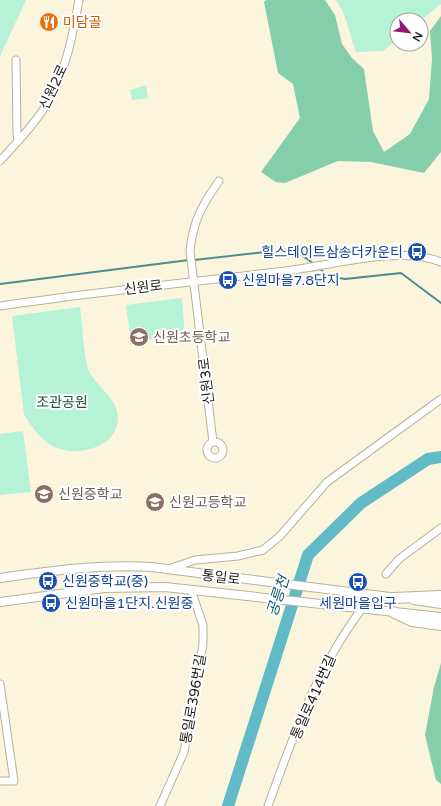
<svg xmlns="http://www.w3.org/2000/svg" width="441" height="806" font-family="'Varela Round','Noto Sans KR',sans-serif">
	<style>
		.green { fill: #b6f2d5 }
		.forest { fill: #85ceac }
		.lines { fill: none; stroke-linecap: round; stroke-linejoin: round }
		.stream { stroke: #4e8c92; stroke-width: 2 }
		.river { stroke: #61bbc6; stroke-width: 12 }
		.minor-casing { stroke: #b6b29c; stroke-width: 9 }
		.major-casing { stroke: #b6b29c; stroke-width: 10 }
		.highway-casing { stroke: #b6b29c; stroke-width: 12 }
		.minor { stroke: #fff; stroke-width: 7 }
		.major { stroke: #fff; stroke-width: 8 }
		.highway { stroke: #fff; stroke-width: 10 }
		.labels { text-anchor: middle; stroke-width: 4; stroke-linejoin: round; paint-order: stroke }
		.food-label { font-size: 14px; fill: #c56008; stroke: #fff; text-anchor: start }
		.street-label { font-size: 14px; fill: #211f17; stroke: #fff }
		.transit-label { font-size: 14px; fill: #164399; stroke: #fff; text-anchor: start }
		.education-label { font-size: 14px; fill: #785e54; stroke: #fff; text-anchor: start }
		.park-label { font-size: 14px; fill: #1b543e; stroke: #fff }
		.water-label { font-size: 15px; font-style: italic; fill: #0d5c65; stroke: #fff }
	</style>
	<rect width="100%" height="100%" fill="#fbf5de"/>
	<path class="green" d="M0,0H26L0,56Z
		M336,0H441V4L421,20H397V39L383,51L356,52L344,14Z
		M146,85L148,98L132,100L130,90Z
		M182,298L185,335L131,342L126,305Z
		M80,307C82,321 84,361 89,371C99,391 125,402 116,428C107,452 69,457 49,444C40,438 29,424 24,414L12,316Z
		M23,431L31,492L0,495V434Z"/>
	<path class="forest" d="M266,0H325L335,15L342,44L352,58L364,69L373,131L384,152L410,134L429,99L432,59L430,31L441,16V152L424,173L371,162L338,161L285,183L276,182L261,172L300,118L293,84L278,73L264,2Z
		M441,663V784L436,780L425,735L434,687Z"/>
	<g class="lines">
		<path class="stream" d="M194,260L293,249L314,264
			M319,268L328,276L345,279L401,273L441,303
			M0,284L189,260"/>
		<path class="river" d="M228,806L308,555L361,503L428,459L441,457"/>
		<defs>
			<path id="minor" d="M16,60L17,133L18,141
				M0,161C17,142 35,124 48,102C66,71 73,34 79,0
				M0,306C95,292 190,282 286,271C329,266 400,245 441,262
				M207 450a8 8 0 1 1 16 0a8 8 0 1 1-16 0Z
				M213,442L190,251C193,221 202,205 219,181
				M169,569L195,560L238,556L263,550L280,536L327,482L441,399
				M386,574L399,559L441,528
				M0,684L14,781H0
				M160,806L184,752L203,644V625L191,590
				M268,806C294,733 322,655 373,595"/>
			<path id="major" d="M0,578C51,571 100,564 151,567L398,598
				M414,600L441,604
				M0,602L104,588L165,587L441,617"/>
			<path id="highway" d="M394,598L441,596
				M393,612L412,621L441,625"/>
		</defs>
		<use href="#minor" class="minor-casing"/>
		<use href="#major" class="major-casing"/>
		<use href="#highway" class="highway-casing"/>
		<use href="#minor" class="minor"/>
		<use href="#major" class="major"/>
		<use href="#highway" class="highway"/>
	</g>
	<defs>
		<symbol id="restaurant-disc" viewBox="-11 -11 22 22"><circle r="9.5" fill="#e8710a" stroke="#fff"/><path d="M-5-6h1v4h1v-4h1v4h1v-4h1v5L-1.5 .5V6h-2V.5L-5-1ZM5-6V6H3V1.5H1.5Q1.5-4 5-6Z" fill="#fff"/></symbol>
		<symbol id="bus-disc" viewBox="-11 -11 22 22"><circle r="9.5" fill="#1a4fb4" stroke="#fff"/><path d="M-5-6H5V4H4V6H2V4H-2V6H-4V4H-5ZM-3.5-4V0h7V-4ZM-3.5 1.2v1.5H-2V1.2ZM2 1.2v1.5H3.5V1.2Z" fill="#fff"/></symbol>
		<symbol id="school-disc" viewBox="-11 -11 22 22"><circle r="9.5" fill="#8d6e63" stroke="#fff"/><path d="M0-5L7-2L0 1L-7-2ZM-4 1L0 2.5L4 1V4Q0 6-4 4Z" fill="#fff"/></symbol>
	</defs>
	<g fill-rule="evenodd">
		<use href="#restaurant-disc" x="38" y="11" width="22" height="22"/>
		<use href="#bus-disc" x="406" y="241" width="22" height="22"/>
		<use href="#bus-disc" x="217" y="269" width="22" height="22"/>
		<use href="#school-disc" x="128" y="326" width="22" height="22"/>
		<use href="#school-disc" x="33" y="483" width="22" height="22"/>
		<use href="#school-disc" x="144" y="491" width="22" height="22"/>
		<use href="#bus-disc" x="37" y="570" width="22" height="22"/>
		<use href="#bus-disc" x="347" y="571" width="22" height="22"/>
		<use href="#bus-disc" x="40" y="592" width="22" height="22"/>
	</g>
	<g class="labels">
		<g class="food-label">
			<text x="63" y="27">미담골</text>
		</g>
		<g class="street-label">
			<text transform="translate(53 87) rotate(-65)" y="5">신원2로</text>
			<text transform="translate(143 287) rotate(-7)" y="5">신원로</text>
			<text transform="translate(206 381) rotate(-97)" y="5">신원3로</text>
			<text transform="translate(221 577) rotate(7)" y="5">통일로</text>
			<text transform="translate(313 697) rotate(-66)" y="5">통일로414번길</text>
			<text transform="translate(193 699) rotate(-80)" y="5">통일로396번길</text>
		</g>
		<g class="transit-label">
			<text x="403" y="257" text-anchor="end">힐스테이트삼송더카운티</text>
			<text x="242" y="285">신원마을7.8단지</text>
			<text x="62" y="586">신원중학교(중)</text>
			<text x="65" y="608">신원마을1단지.신원중</text>
			<text x="358" y="608" text-anchor="middle">세원마을입구</text>
		</g>
		<g class="education-label">
			<text x="153" y="342">신원초등학교</text>
			<text x="58" y="499">신원중학교</text>
			<text x="169" y="507">신원고등학교</text>
		</g>
		<g class="park-label">
			<text x="62" y="407">조관공원</text>
		</g>
		<g class="water-label">
			<text transform="translate(278 596) rotate(-72)" y="5">공릉천</text>
		</g>
	</g>
	<g transform="translate(409 32) rotate(118)"><circle r="19" fill="#ffffff" stroke="#a6a5a2"/>
	<path d="M0-3L7 15L0 10L-7 15Z" fill="#951872"/>
	<text y="-6" font-size="11" font-weight="bold" text-anchor="middle" fill="#211f17">N</text>
	</g>
</svg>
